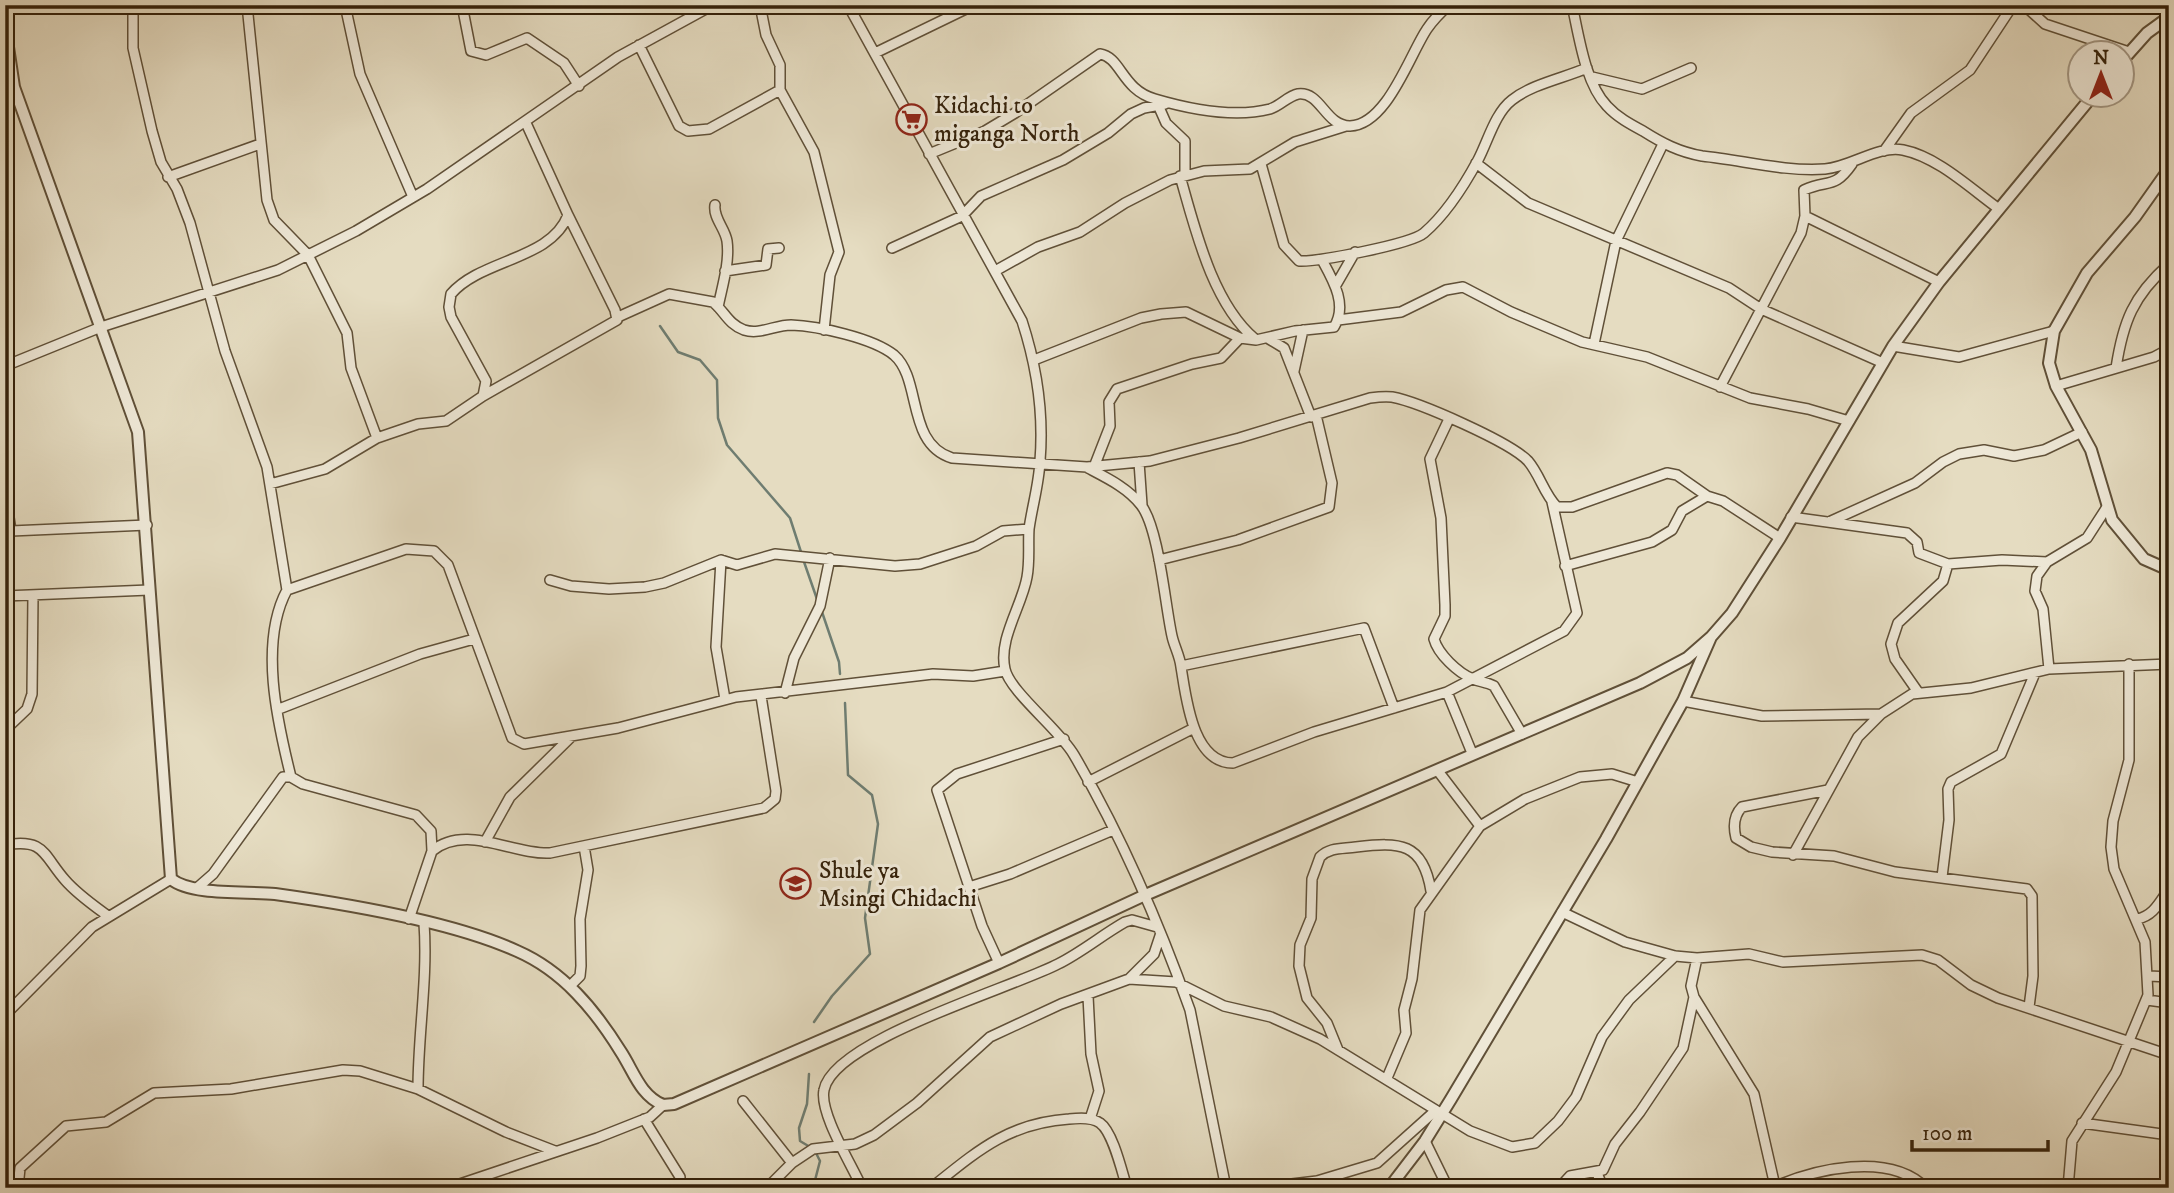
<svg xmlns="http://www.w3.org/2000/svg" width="2174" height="1193" font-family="'IM FELL DW Pica',serif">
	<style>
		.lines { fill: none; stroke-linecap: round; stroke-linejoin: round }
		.stream { stroke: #6f7d71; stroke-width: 2.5 }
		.minor-casing { stroke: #605038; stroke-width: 12 }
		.tertiary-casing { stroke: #605038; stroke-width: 14 }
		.minor { stroke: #eee8d7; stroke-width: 9 }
		.tertiary { stroke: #eee8d7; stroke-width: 10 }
		.labels { text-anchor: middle; stroke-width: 6; stroke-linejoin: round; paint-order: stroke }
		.poi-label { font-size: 24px; fill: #34210a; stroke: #eee8d7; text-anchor: start }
	</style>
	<rect width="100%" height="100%" fill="#e5dcc1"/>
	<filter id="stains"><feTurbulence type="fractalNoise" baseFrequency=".00286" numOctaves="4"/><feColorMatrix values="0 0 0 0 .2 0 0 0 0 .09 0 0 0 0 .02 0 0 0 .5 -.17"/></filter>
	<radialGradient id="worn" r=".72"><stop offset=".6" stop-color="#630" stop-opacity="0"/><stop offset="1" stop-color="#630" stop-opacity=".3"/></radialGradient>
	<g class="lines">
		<path class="stream" d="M660,326L678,352L700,360L717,380L718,418L727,445L790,518L801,552
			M803,559L818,602
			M822,612L839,662L840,674
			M814,1022L832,996L870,954L865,918L878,824L872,795L848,775L845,703
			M809,1074L807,1104L799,1128L800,1141L810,1147
			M813,1188L820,1161L815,1151"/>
		<defs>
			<path id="minor" d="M133,5V48L152,131L161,162L177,189L190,223L225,351L267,467L287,590
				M247,5L267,200L274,220L308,255L347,333L351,368L377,438
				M345,5L360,74L413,197
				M462,5L471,51L486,55L527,38L564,63L579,86
				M848,5L1022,321C1037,367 1044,412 1040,461C1039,484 1032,507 1029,529C1028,545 1030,561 1027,577C1022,606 998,639 1005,669C1010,692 1060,730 1074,755C1121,835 1159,923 1190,1010L1226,1188
				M1572,5C1579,36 1585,83 1607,106C1617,117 1630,124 1643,131C1662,143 1679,152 1702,156C1742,160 1785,172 1825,169C1851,167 1878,145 1903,150C1938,157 1971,189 1999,209
				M2024,5L2045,24L2129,52
				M639,45L679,126L688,131L709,129L780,90V65L766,35L760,5
				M875,53L974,5
				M1592,77L1642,89L1691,68
				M780,90L814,152L839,252L830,275L824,330
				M1158,105L1166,123L1185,141V174
				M1884,151L1911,113L1970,70L2013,5
				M929,154L985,131L1015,113L1100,54C1121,57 1122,90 1155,99C1189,109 1235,118 1270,109C1280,106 1288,96 1298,94C1321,91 1325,126 1350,126C1387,125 1410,54 1427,29C1433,20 1441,12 1449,5
				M1476,163L1528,203L1729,288L1761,309L1883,363
				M1261,164L1284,245L1299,261C1318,262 1411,244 1424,233C1445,215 1465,184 1478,160C1488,141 1495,113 1512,100C1532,84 1564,78 1587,68
				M1180,176C1195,228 1212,303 1255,339
				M168,177L260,144
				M715,205C713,218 725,228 727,241C730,262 722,287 718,307
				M1805,216L1804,190C1828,179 1834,190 1852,164
				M892,248L962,216L981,196L1063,160L1108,133L1131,114L1144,108L1165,104
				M725,271L766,265L768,249L779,248
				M995,271L1038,247L1080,232L1125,203L1170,180L1204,171L1250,169L1295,142L1346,126
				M1336,285L1355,252
				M618,317L669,294L713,302C725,312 728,324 744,330C760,335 775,325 791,325C818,326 873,338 894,355C922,379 906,444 952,458L1087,467L1150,461L1239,438L1370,398C1377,397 1385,396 1392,397C1419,402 1510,442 1528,461C1540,475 1544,494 1557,507H1572L1667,473L1677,475L1707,496L1723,501L1780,538
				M1338,320L1401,312L1446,290L1463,287L1511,312L1582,342L1647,357L1750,398L1808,409L1849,421
				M1269,339L1284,348L1311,417
				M1594,344L1616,241L1663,144
				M1893,346L1959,357L2054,331
				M1034,360L1141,318L1161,314L1186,312L1240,338L1256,340L1295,331L1334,327C1348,305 1333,280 1322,260
				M5,366L101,327L278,270L356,231L427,189L618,57L713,5
				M2116,368C2123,322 2133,296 2169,264
				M1294,371L1303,330
				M2056,386L2154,357L2169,349
				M1720,387L1801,233L1805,216L1939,282
				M483,396L617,320L615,310L568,215
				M1449,419L1430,459L1441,518L1445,605V616L1434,639C1438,654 1458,673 1473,679C1480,682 1487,682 1494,686L1522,734
				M1139,462L1142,505
				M1094,467L1110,426L1109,402L1117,389L1192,364L1221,358L1240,338
				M1088,468C1107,478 1128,488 1141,505C1159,528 1165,605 1172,636C1174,646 1180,656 1181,667C1186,696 1192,763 1233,763L1314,732L1447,692L1564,631L1577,613L1552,502
				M270,484L325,469L377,438L418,424L446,421L483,396L486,381L451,317L449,307L451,294C481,259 551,260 568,215L526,123
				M5,491L11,531L147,525
				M1791,517L1907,533L1917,542L1919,553L1948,564L2002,560L2047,562
				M1831,521L1915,483L1943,462L1959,454L1984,450L2014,456L2044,450L2082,432
				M721,560L716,647L725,699
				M1159,560L1238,540L1329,507L1332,483L1316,415
				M1565,566L1652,542L1672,530L1682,511L1707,496
				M550,580L571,586L609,589L645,587L664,583L721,560L737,565L775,554L895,566L920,564L976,546L1003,531L1029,529
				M5,596L149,590
				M1181,666L1364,628L1394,708
				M2049,669L2043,609L2035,591L2037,576L2047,562L2087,538L2107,507
				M1447,692L1472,753
				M1918,692L1895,659L1891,644L1898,623L1943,581L1948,564
				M785,693L794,658L820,606L830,558
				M761,696L776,791L775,799L764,808L550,853C512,855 466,823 432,851L431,831L416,815L303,784L291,777C277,721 259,642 287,590L406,549L434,551L448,565L512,738L524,744L618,728L736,697L933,674L973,676L1005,671
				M1683,701L1762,716L1881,714
				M279,709L420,654L474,639
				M5,730L27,709L32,694L33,595
				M1438,771L1480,826
				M1088,782L1194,728
				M1828,790L1742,807C1734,815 1733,826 1736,838L1751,847L1772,852L1834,856L1895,872L2027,889L2032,896L2033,976L2029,1007
				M485,842L510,797L572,736
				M5,845C45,838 43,855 65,880C77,894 93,905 108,916
				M1793,855L1858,737L1881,714L1912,694L1971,688L2049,669L2169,664
				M1942,877L1949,820L1948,789L1951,782L2001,754L2035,673
				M969,887L1010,874L1113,830
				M197,888L213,874L283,777H291
				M1562,912L1625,942L1675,956L1697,958L1749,954L1783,962L1922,955L1938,960L1971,985L1998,998L2169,1055
				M409,919L432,851
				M2137,919C2154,916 2160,901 2169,889
				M1697,958L1691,986L1694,997L1754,1094L1775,1186
				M999,963L982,926L937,790L957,774L1064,739
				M2149,976L2169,977
				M1129,979L1176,982L1224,1006L1271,1017L1320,1039L1470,1131L1512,1147L1535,1143L1558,1121L1576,1097L1602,1037L1629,1000L1675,956
				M571,985L580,976L581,966L580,919L588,870L584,846
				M1088,996L1091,1054L1099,1091L1090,1119
				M2147,1000L2169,1003
				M5,1015L92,927L171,879
				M1338,1050L1327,1023L1307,998L1299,966L1300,945L1311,918L1312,879L1320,857C1330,847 1342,849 1356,847C1400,842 1423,842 1431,891
				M1387,1078L1406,1033L1404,1010L1412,979L1420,910L1480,826L1525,799L1580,777L1612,774L1638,782
				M418,1089C418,1034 428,978 424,923
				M743,1101L792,1163
				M644,1119L680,1177L678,1188
				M2082,1123L2169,1135
				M1425,1141L1448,1188
				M1597,1173L1603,1188
				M18,1188L20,1168L66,1126L106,1122L154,1093L231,1089L343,1070L360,1071L418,1089L506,1132L555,1151
				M448,1188L597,1138L650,1117L663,1105
				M767,1188L792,1163L813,1149L855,1144L874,1135L917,1103L990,1037L1061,1004L1129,979L1154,954L1160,936
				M862,1188C852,1165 819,1113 824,1090C833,1040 1012,988 1058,964C1082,952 1102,935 1125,922L1132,920L1157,927
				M931,1188C976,1152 1008,1123 1069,1119C1079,1118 1092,1117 1100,1123C1113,1132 1122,1172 1127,1188
				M1258,1188L1317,1181L1377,1163L1435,1111
				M1559,1188L1570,1176L1603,1170L1615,1144L1640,1112L1683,1048L1694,997
				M1772,1188C1814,1169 1889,1151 1926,1188
				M2068,1188L2072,1141L2116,1072L2148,995L2145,942L2114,869L2111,847L2113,821L2129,760V664"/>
			<path id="tertiary" d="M7,5L8,47L14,87L138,432L171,879C192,896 248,891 275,894C347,904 451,921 517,951C563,971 595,1010 621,1052C634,1072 640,1095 663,1105L674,1104L999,963L1143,896L1640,683L1687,658L1711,637
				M2122,61L2147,33L2169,17
				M2169,169L2135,217L2087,273L2054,331L2049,363L2056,386L2091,450L2112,520L2144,559L2169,570
				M1389,1188L1425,1141L1451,1099L1606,839L1683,701L1711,637L1732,613L1780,538L1893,346L1939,282L2094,94"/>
		</defs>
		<use href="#minor" class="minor-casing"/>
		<use href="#tertiary" class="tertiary-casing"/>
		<use href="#minor" class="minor"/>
		<use href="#tertiary" class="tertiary"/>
	</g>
	<defs>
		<symbol id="supermarket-ring" viewBox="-11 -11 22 22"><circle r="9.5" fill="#eee8d7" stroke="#8f2418" stroke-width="1.5"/><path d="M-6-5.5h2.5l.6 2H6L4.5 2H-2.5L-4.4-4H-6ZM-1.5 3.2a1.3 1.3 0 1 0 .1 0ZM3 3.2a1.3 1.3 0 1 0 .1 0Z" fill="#8f2418"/></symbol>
		<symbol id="school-ring" viewBox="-11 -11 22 22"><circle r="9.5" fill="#eee8d7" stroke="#8f2418" stroke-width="1.5"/><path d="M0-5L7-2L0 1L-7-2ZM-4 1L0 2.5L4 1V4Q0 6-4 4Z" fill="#8f2418"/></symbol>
	</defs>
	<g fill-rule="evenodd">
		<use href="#supermarket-ring" x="894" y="102" width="35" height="35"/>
		<use href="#school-ring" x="778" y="866" width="35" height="35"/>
	</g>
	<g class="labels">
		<g class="poi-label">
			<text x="934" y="113">Kidachi to<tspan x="934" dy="28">miganga North</tspan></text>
			<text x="819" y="878">Shule ya<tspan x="819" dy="28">Msingi Chidachi</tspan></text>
		</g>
	</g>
	<rect width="2174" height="1193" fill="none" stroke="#e5dcc1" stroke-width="28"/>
	<rect x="7" y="7" width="2160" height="1179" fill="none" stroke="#34210a" stroke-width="3.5"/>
	<rect x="14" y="14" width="2146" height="1165" fill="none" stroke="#34210a" stroke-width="2"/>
	<g transform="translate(2101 74)"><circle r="33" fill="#eee8d7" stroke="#a49885" stroke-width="2"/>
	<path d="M0-5L12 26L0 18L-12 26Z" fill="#8f2418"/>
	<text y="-10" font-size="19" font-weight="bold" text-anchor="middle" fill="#34210a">N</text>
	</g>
	<path d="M1912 1140v10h136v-10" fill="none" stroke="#34210a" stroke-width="3.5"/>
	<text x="1922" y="1140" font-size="21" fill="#34210a" stroke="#eee8d7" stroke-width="5" paint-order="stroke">100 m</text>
	<rect width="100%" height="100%" filter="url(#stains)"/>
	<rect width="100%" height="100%" fill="url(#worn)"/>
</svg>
